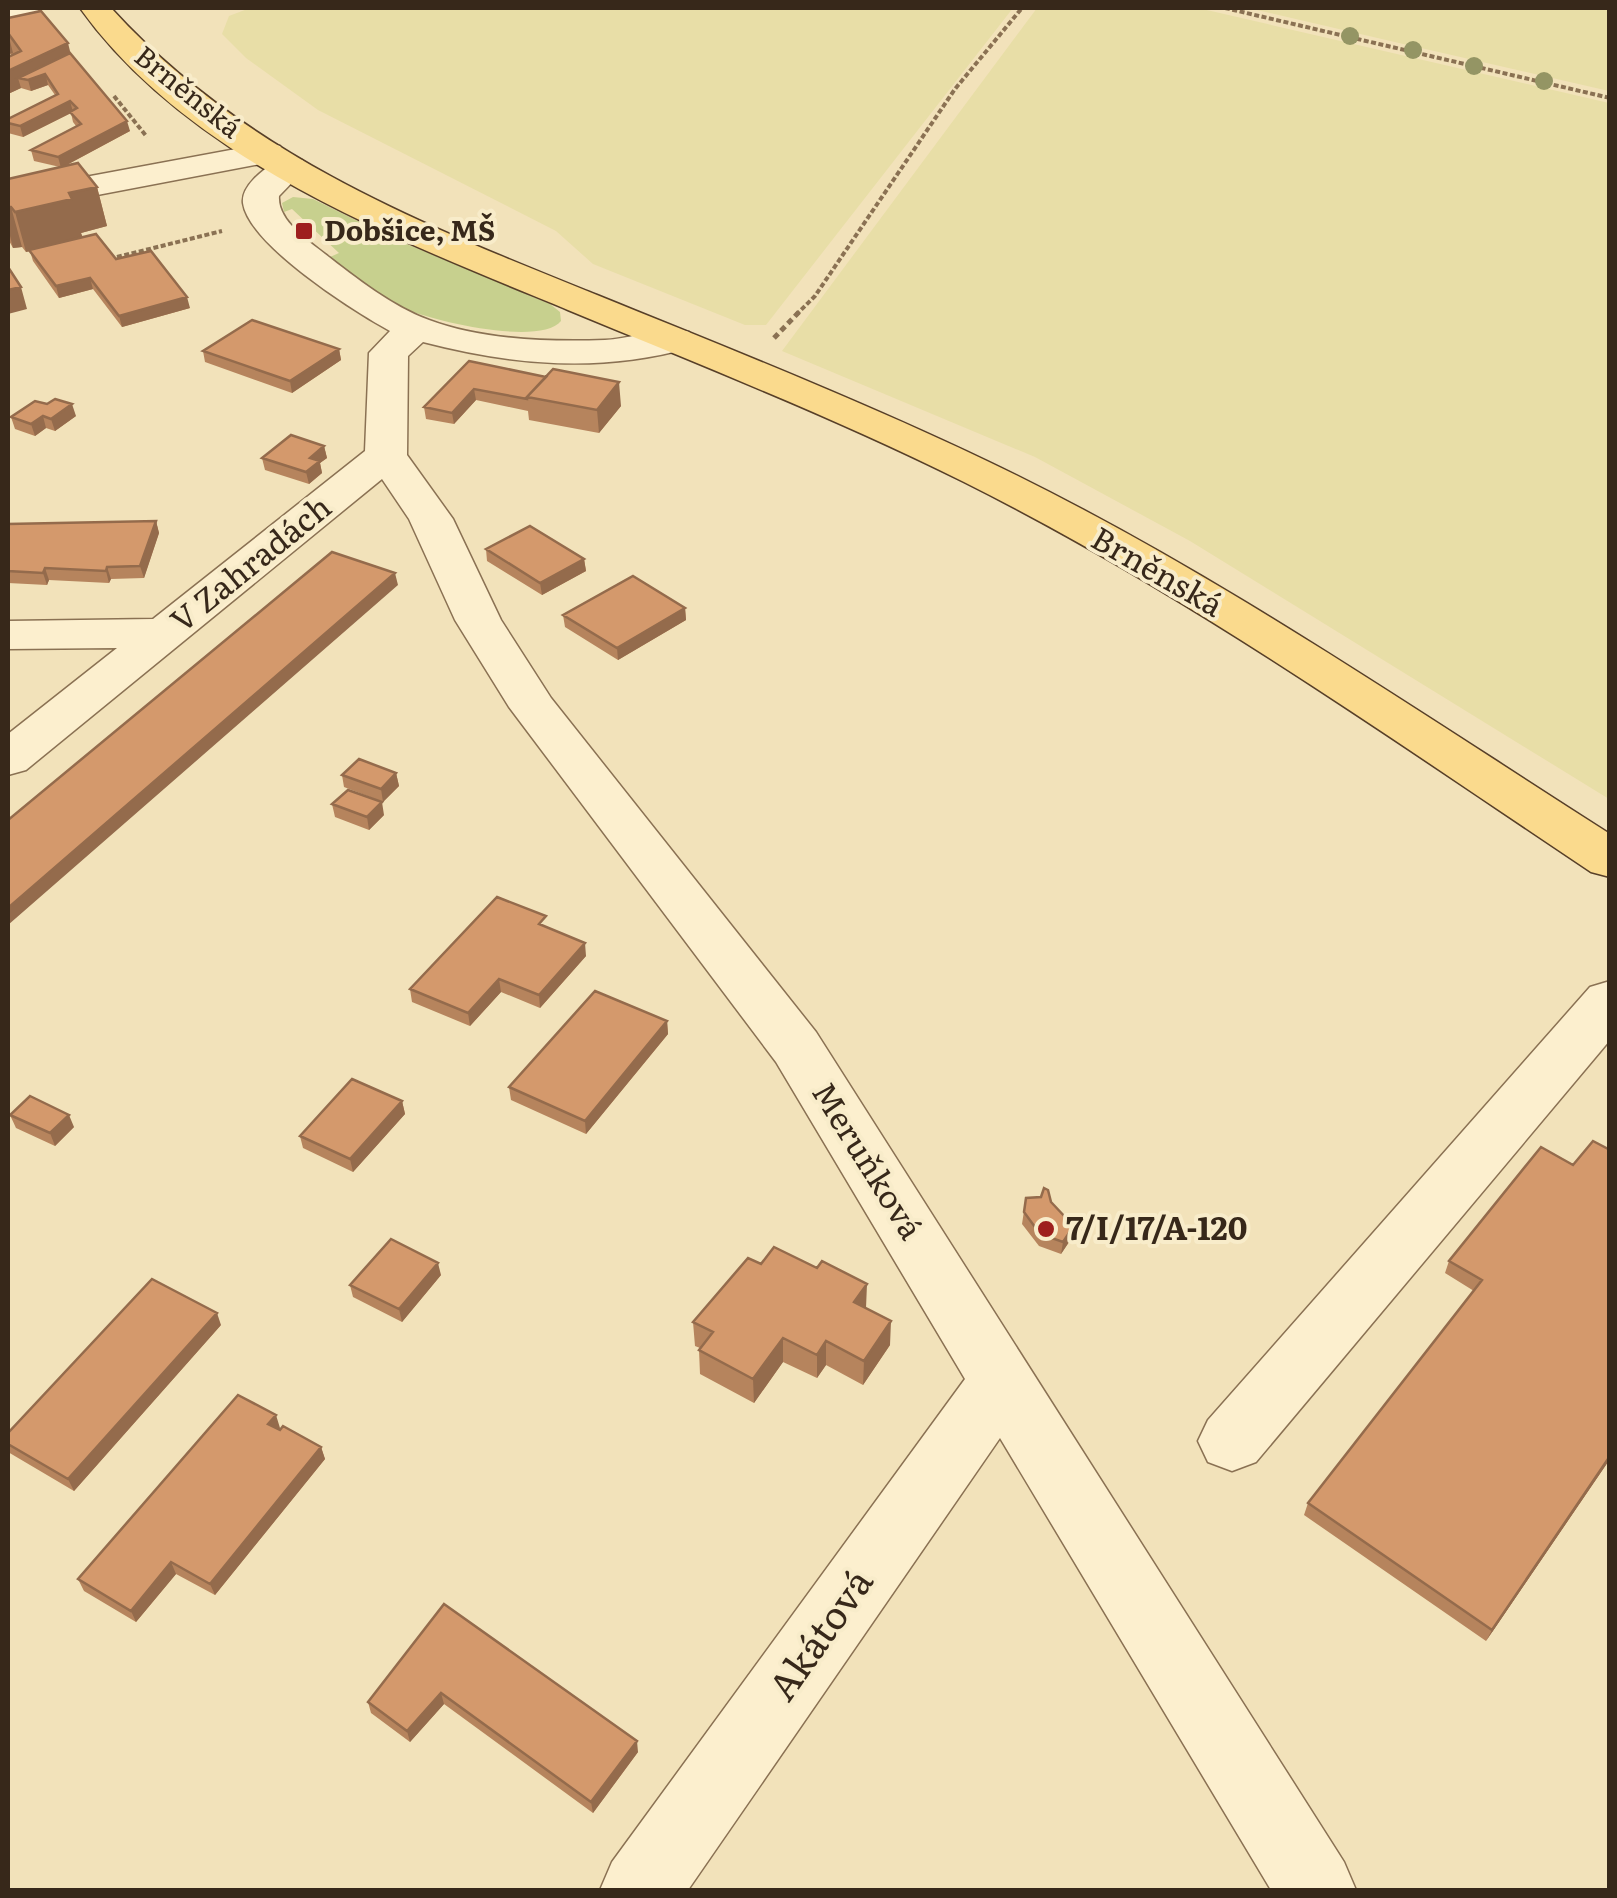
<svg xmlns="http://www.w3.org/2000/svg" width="1617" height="1898" font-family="Literata,serif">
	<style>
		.farmland { fill: #e8dea7 }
		.green { fill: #c7d08e }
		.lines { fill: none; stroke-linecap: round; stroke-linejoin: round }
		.minor-casing { stroke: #8a7153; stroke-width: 3 }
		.major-casing { stroke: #573f28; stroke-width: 3 }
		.path-far1 { stroke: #8a7153; stroke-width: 4; stroke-dasharray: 5 2.5; stroke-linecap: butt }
		.path { stroke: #8a7153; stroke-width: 5; stroke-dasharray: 6 4; stroke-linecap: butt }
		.minor { fill: #fcefce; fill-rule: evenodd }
		.major { fill: #fada8d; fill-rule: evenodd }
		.tree { fill: #949564 }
		.wall { fill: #b6845d }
		.shaded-wall { fill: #946b4c }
		.building { fill: #d4996c; stroke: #946b4c; stroke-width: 2.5 }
		.poi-dot { fill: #9e1f1e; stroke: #f8ecca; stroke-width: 4 }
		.labels { text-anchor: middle; stroke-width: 8; stroke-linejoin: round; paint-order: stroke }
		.far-street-label { font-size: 28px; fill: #37281a; stroke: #f8ecca }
		.far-poi-label { font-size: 28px; font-weight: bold; fill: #37281a; stroke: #f8ecca; text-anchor: start }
		.street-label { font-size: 32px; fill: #37281a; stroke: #f8ecca }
		.poi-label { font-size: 32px; font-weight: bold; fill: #37281a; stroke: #f8ecca; text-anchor: start }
		.near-street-label { font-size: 38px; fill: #37281a; stroke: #f8ecca }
	</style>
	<rect width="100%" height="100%" fill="#f2e2ba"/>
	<path class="farmland" d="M250,8H1013L766,325H745L593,264L556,231L318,110L246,58L222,34L229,16Z
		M1037,8H1198L1609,103V799L1190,541L1035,457L782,351Z
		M1248,8H1609V91L1399,43Z"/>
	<path class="green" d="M293,197L313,199L390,237L550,304L560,312L561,321C541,346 435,322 406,309C378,297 354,275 330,257L339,253L292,209L284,212L282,203Z"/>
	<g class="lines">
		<defs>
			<path id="minor" d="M8,8H40L36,14L8,22Z
				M268,143L280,146L285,153L281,159L302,160L307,167L279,196C277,220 307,240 325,254C356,278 391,306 429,320C482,340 549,342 605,340C632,339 663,325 689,332L694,340L689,348C600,373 511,365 423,342L408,356L407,455L453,519L501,620L551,698L816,1032L1344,1862L1356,1890H1271L1000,1438L688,1890H600L612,1862L965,1379L776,1062L509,707L455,620L409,519L382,479L26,770L8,775V734L117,648L8,649V621L153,619L365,451L369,353L390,331C354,311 249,245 243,203C241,186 263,170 276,161L71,200L8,220V197L69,180Z
				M1610,981V1040L1256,1462L1232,1471L1208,1462L1198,1441L1208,1420L1590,987Z"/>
			<path id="major" d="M80,8H111C245,155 416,222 597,295C728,348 859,400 987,461C1205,565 1406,704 1610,834V877L1591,872C1386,735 1184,592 964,482C835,418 701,365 568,310C399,240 190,162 80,8Z"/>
		</defs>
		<use href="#minor" class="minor-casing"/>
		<use href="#major" class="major-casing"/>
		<path class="path-far1" d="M1225,8L1610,98
			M114,96L147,137
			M117,257L222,231
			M796,315L815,296L955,89L1022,8"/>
		<path class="path" d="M774,338L799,312"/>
		<use href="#minor" class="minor"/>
		<use href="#major" class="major"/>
	</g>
	<g class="tree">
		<circle cx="1350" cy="36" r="9"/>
		<circle cx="1413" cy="50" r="9"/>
		<circle cx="1474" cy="66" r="9"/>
		<circle cx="1544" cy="81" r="9"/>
	</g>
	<path class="wall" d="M8,18L70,53L130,131L63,167L97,187L107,226L81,233L82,237L190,308L122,327L93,289L59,298L33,261L30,251L26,252L22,247L13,248L8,239V179L60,167L34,161L31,150L76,126L73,122L71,113L23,137L8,133V119L55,95L48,85L31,91L21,88L8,94V57L14,54H8Z
		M339,349L341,360L292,393L205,362L203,351Z
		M469,361L621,406L599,433L529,420L528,411L476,400L454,424L426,419L424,407Z
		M76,416L55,431L46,428L35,436L15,429L11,417Z
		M324,446L327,458L320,463L322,473L309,484L265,470L262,458Z
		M156,521L159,533L144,578L111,579L109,583L49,580L47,585L8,583V524Z
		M486,549L584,559L586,571L542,595L487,561Z
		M685,608L686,620L618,660L565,627L563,615Z
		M396,773L399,786L383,802L344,787L342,775Z
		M332,804L384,815L369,830L335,817Z
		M547,927L586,956L540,1008L501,992L470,1026L412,1002L410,989Z
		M667,1021L668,1034L586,1134L511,1100L509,1087Z
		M402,1101L405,1114L353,1172L303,1148L300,1136Z
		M10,1115L74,1127L55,1146L16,1128Z
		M1541,1147L1610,1459L1486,1641L1304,1515L1308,1503L1474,1291L1445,1273L1449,1261Z
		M1026,1198L1051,1202L1067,1219L1085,1227L1083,1240L1071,1239L1061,1254L1039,1246L1022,1224Z
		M441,1275L402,1322L353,1297L350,1285Z
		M866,1308L890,1345L863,1385L826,1365L817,1378L783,1362L754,1403L700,1374L699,1350L700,1348L695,1346L693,1322Z
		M221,1325L74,1491L8,1452V1433Z
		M280,1428L278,1429L321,1447L325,1459L215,1595L176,1574L136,1622L84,1591L78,1579Z
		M444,1604L638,1752L593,1813L444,1704L410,1742L371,1713L368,1702Z"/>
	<path class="shaded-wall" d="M8,33L13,53L8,54Z
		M68,43L73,63L46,76L48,85L31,91L28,80L18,78L21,88L8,94V71Z
		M70,101L73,112L23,137L20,126Z
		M127,121L130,131L61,168L58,157Z
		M97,187L107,226L81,233L83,238L26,252L15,212L69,193Z
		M8,207H11L22,247L13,248L8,228Z
		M90,278L93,289L59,298L56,286Z
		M21,287L27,309L8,314V290Z
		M187,297L190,308L122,327L119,316Z
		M339,349L341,360L292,393L290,381Z
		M619,382L621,406L599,433L597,410Z
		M474,389L476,400L454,424L452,413Z
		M72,404L76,416L55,431L51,419Z
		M43,416L46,428L35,436L31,424Z
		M324,446L327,458L320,463L322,473L309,484L306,472L310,458Z
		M156,521L159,533L144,578L140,566Z
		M584,559L586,571L542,595L540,583Z
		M107,567L111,579L109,583L106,571Z
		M45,568L49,580L47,585L43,573Z
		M395,573L398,585L8,925V908Z
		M685,608L686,620L618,660L617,648Z
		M396,773L399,786L383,802L381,789Z
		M382,802L384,815L369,830L367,817Z
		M585,943L586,956L540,1008L539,995Z
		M499,979L501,992L470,1026L468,1013Z
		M667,1021L668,1034L586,1134L585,1121Z
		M402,1101L405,1114L353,1172L350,1159Z
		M69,1115L74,1127L55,1146L50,1133Z
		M1073,1227L1071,1239L1061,1254L1063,1242Z
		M438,1263L441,1275L402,1322L399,1309Z
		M867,1284L866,1308L854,1302Z
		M217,1313L221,1325L74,1491L68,1479Z
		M891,1321L890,1345L863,1385L864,1361Z
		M783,1338V1362L754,1403L753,1379Z
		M826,1341V1365L817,1378V1355Z
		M276,1415L280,1428L272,1436L268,1424Z
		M321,1447L325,1459L215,1595L210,1584Z
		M1610,1456V1459L1486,1641L1492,1630Z
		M171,1562L176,1574L136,1622L131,1611Z
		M441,1693L444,1704L410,1742L407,1731Z
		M637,1741L638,1752L593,1813L591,1802Z"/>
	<path class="building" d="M41,11L68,43L8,71V57L21,51L8,33V18Z
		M70,53L127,121L58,157L31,150L81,124L70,112L77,108L70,101L20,126L8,123V119L58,94L45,74L28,80L18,78Z
		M78,163L97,187L69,193L72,199L15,212L11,207H8V179Z
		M96,234L116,259L151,251L187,297L119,316L90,278L56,286L29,250Z
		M8,267L21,287L8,290Z
		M252,320L339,349L290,381L203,351Z
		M469,361L546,377L527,397V399L474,389L452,413L424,407Z
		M553,369L619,382L597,410L527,397Z
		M55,399L72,404L51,419L43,416L31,424L11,417L35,401L47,404Z
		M291,435L324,446L310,458L320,461L306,472L262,458Z
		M156,521L140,566L107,567L106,571L45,568L43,573L8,571V524Z
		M530,526L584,559L540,583L486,549Z
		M332,552L395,573L8,908V820Z
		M633,576L685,608L617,648L563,615Z
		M359,759L396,773L381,789L342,775Z
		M348,790L382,802L367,817L332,804Z
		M497,897L546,916L539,924L585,943L539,995L499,979L468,1013L410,989Z
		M595,991L667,1021L585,1121L509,1087Z
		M352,1079L402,1101L350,1159L300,1136Z
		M30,1096L69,1115L50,1133L10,1115Z
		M1593,1141L1610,1150V1456L1492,1630L1308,1503L1482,1280L1449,1261L1541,1147L1573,1165Z
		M1044,1188L1048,1190L1051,1202L1067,1219L1082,1223L1085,1227H1073L1063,1242L1040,1234L1024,1212L1026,1198L1041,1197Z
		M391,1239L438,1263L399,1309L350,1285Z
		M774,1247L817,1268L822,1261L867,1284L854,1302L891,1321L864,1361L826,1341L817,1355L783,1338L753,1379L699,1350L713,1332L693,1322L748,1258L761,1264Z
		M152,1279L217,1313L68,1479L8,1444V1433Z
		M238,1395L276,1415L268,1424L280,1430L283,1426L321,1447L210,1584L171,1562L131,1611L78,1579Z
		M444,1604L637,1741L591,1802L441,1693L407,1731L368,1702Z"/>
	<g class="poi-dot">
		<rect x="294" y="221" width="20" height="20" rx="5"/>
		<circle cx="1046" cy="1229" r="10"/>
	</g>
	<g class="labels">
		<g class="far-street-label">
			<text transform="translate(188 92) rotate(39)" y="10">Brněnská</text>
		</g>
		<g class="far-poi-label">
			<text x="324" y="241">Dobšice, MŠ</text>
		</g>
		<g class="street-label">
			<text transform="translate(251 564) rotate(-39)" y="11">V Zahradách</text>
			<text transform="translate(1157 572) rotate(30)" y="11">Brněnská</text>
			<text transform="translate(867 1161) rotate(58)" y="11">Meruňková</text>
		</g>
		<g class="poi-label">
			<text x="1066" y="1240">7/I/17/A-120</text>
		</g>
		<g class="near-street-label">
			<text transform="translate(821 1635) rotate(-55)" y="13">Akátová</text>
		</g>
	</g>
	<rect width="1617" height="1898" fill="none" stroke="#37281a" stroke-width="20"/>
</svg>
